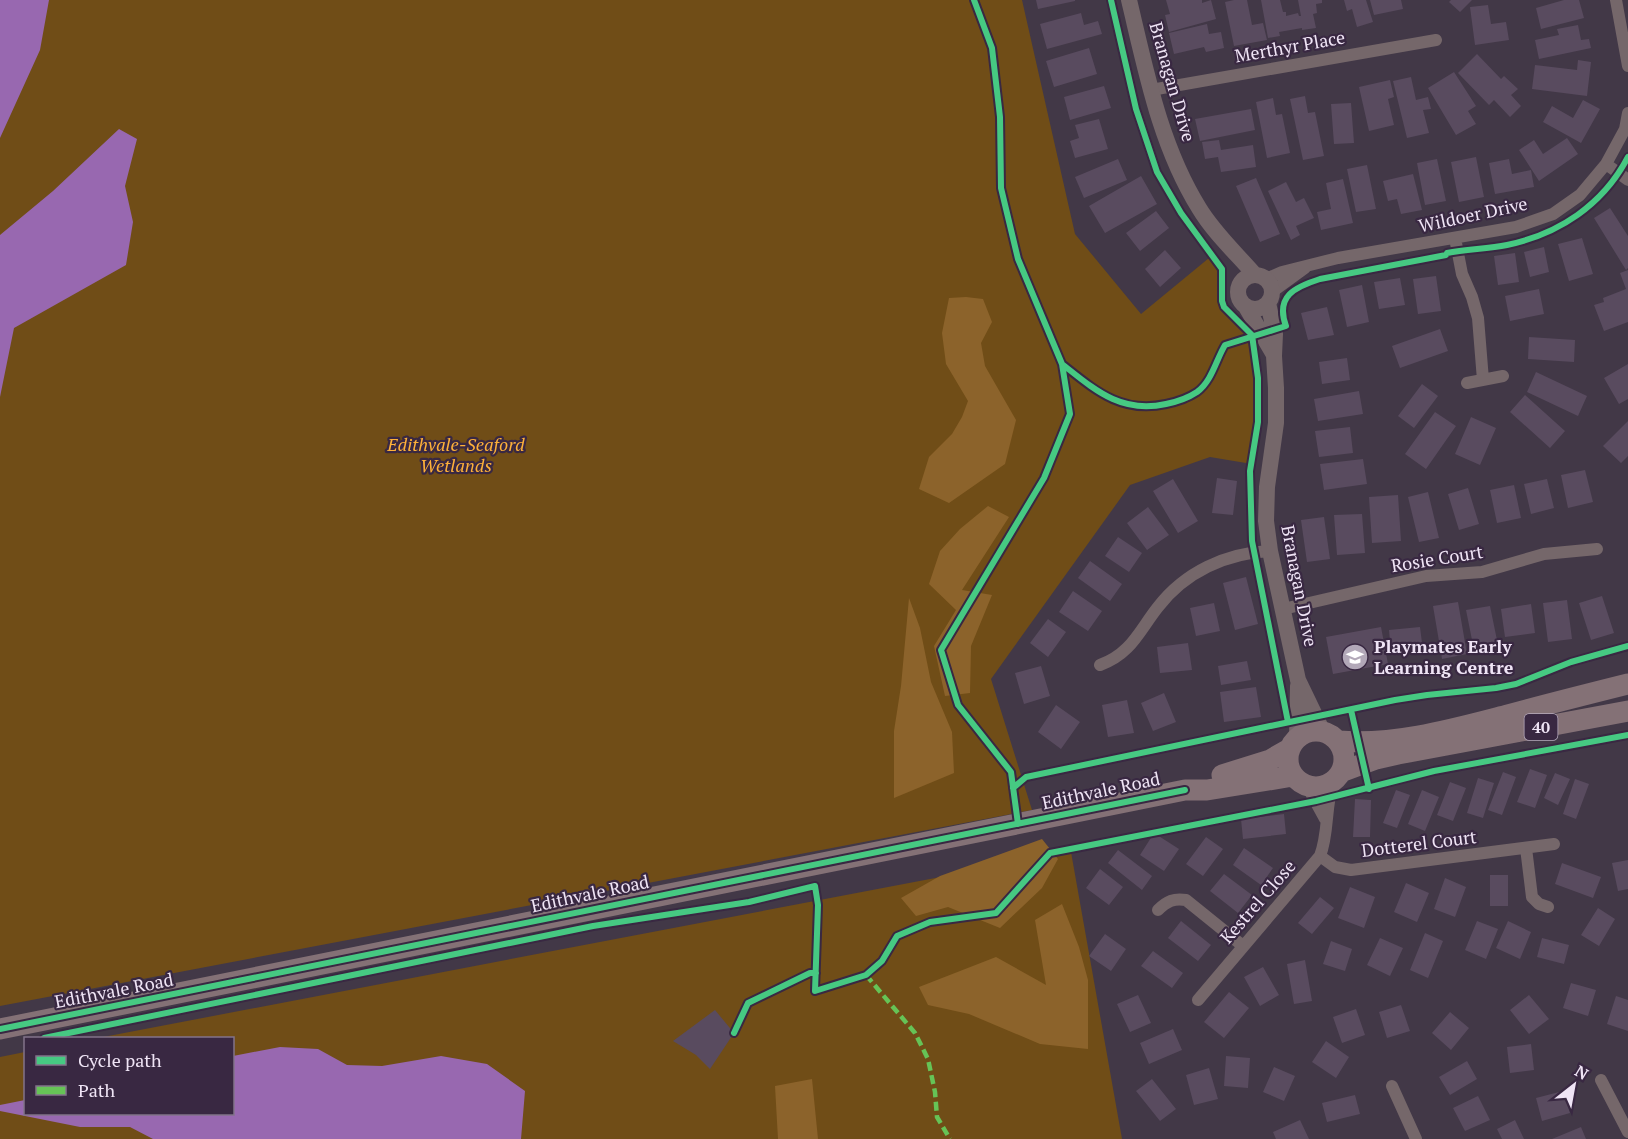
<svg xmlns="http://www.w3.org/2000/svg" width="1628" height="1139" font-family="'PT Serif',serif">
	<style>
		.green { fill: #704d17 }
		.forest { fill: #8c632b }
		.water { fill: #9868b0 }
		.building { fill: #594b5f }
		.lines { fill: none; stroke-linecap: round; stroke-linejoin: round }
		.minor { stroke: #75676a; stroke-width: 12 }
		.tertiary { stroke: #75676a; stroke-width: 16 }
		.trunk { stroke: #847176; stroke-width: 21 }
		.quiet { stroke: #66c356; stroke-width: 4.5; stroke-dasharray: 9 4.5; stroke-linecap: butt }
		.cycleway-casing { stroke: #392842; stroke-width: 10 }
		.cycleway { stroke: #46c982; stroke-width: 6 }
		.labels { text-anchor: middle; stroke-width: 4.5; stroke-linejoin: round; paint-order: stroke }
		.shield { fill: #392842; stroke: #b8acbf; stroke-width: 1.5 }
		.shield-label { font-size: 16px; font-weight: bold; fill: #efe4f5 }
		.street-label { font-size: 18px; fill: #efe4f5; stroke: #392842 }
		.park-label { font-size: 18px; font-style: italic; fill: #feb139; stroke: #392842 }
		.poi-label { font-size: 18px; font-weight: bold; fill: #efe4f5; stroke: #392842; text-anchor: start }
	</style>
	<rect width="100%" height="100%" fill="#423847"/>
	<path class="green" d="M0,0H1022L1075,234L1141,314L1209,258L1220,269L1223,285L1221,306L1233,320L1254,338L1258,373L1260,420L1252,464L1210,457L1130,485L991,679L1032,810L0,1006Z
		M1071,852L1122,1139H0V1057L25,1052L26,1114H232V1038H98Z"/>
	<path class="forest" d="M966,297L983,299L992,322L981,343L985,366L1016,420L1005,464L949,503L919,489L929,457L952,434L962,417L968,401L946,364L942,333L949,298Z
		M988,506L1009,517L962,590L992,595L971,646L970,693L945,696L934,646L956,610L929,584L940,551L960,529Z
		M909,598L920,628L931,682L952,732L954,773L894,798V731L901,686Z
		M1042,839L1058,859L1042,888L1000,928L948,907L916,916L901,898L940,876Z
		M1062,904L1079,947L1088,980V1049L1040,1044L969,1014L928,1005L919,987L996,957L1046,985L1035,920Z
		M812,1079L818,1139H778L775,1086Z"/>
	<path class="water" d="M0,0H49L40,50L0,138Z
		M119,129L137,139L125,186L133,222L126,265L14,328L0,397V235L53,191Z
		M280,1047L318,1049L347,1065L382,1066L441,1056L487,1064L525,1091L521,1139H153L130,1127H80L0,1111V1105L25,1100L26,1114H232L233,1056Z"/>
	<path class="building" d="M1036,0H1075V1L1038,9Z
		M1166,0H1202V3L1211,0L1216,19L1169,32L1165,15L1170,14Z
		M1234,0H1247L1252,25L1263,23L1267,40L1234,46L1225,2Z
		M1261,0H1280L1283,12H1286V16L1298,13L1299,16H1301L1298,0H1322V3L1316,4L1317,13L1313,14L1316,28L1302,30V28L1279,32L1280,36L1268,38Z
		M1344,0H1366L1373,22L1357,27L1352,9L1347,11Z
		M1370,0H1401L1403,9L1374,15Z
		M1451,0H1472L1460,12L1449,2Z
		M1564,0H1579L1584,18L1541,29L1536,8Z
		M1488,5L1491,24L1506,22L1509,40L1475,45L1470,7Z
		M1081,13L1084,25L1098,21L1102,34L1047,49L1040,24Z
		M1207,24L1209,34L1221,32L1224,48L1206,52L1204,47L1174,54L1169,33Z
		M1578,25L1581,40L1589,39L1591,48L1539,59L1535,40L1559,35L1557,29Z
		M1089,48L1097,74L1054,87L1046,61Z
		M1477,54L1501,79L1504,76L1518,89L1511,95L1521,106L1510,117L1494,100L1489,105L1458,73Z
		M1578,60L1591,62L1587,96L1532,89L1535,65L1577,70Z
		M1454,72L1476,106L1468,111L1476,124L1456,135L1428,88Z
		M1411,77L1416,100L1428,97L1431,109L1423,110L1429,133L1407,138L1393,81Z
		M1390,80L1394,97L1388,99L1394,125L1369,131L1359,87Z
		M1104,86L1111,108L1070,120L1064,97Z
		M1305,96L1308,113L1315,112L1324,156L1303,160L1290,99Z
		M1273,98L1276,115L1282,114L1290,153L1267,158L1256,102Z
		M1583,100L1600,109L1581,143L1543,122L1552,106L1573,118Z
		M1351,103L1354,143L1334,144L1331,104Z
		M1251,109L1255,130L1200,141L1195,119Z
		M1099,119L1108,149L1075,158L1070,141L1079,138L1075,125Z
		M1567,138L1578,154L1539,181L1519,150L1534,140L1543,154Z
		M1219,140L1221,150L1253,145L1256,167L1221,172L1218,157L1205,159L1202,142Z
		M1476,157L1484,197L1459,202L1451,162Z
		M1118,159L1127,180L1084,198L1075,177Z
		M1437,159L1446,201L1425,205L1417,163Z
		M1509,159L1512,174L1531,170L1534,187L1495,194L1489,163Z
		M1367,165L1376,209L1356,212L1347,169Z
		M1413,174L1422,210L1401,214L1397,199L1388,201L1383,181Z
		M1141,176L1157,204L1105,233L1089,206Z
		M1256,178L1280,234L1260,242L1236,186Z
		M1343,179L1353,223L1321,230L1317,212L1331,209L1326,183Z
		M1286,182L1296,202L1304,198L1314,218L1296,226L1300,235L1291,240L1268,191Z
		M1610,208L1628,236V268L1626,270L1594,218Z
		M1156,211L1169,228L1140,251L1126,233Z
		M1582,238L1593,274L1569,281L1558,244Z
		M1544,247L1549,272L1530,277L1524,252Z
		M1165,250L1181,268L1160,287L1145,269Z
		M1515,253L1519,282L1498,285L1494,256Z
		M1628,270V322L1604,331L1594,305L1604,302L1603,298L1626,289L1620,273Z
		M1436,276L1441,311L1418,314L1413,279Z
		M1400,278L1405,305L1379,309L1374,282Z
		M1362,285L1369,322L1347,327L1339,290Z
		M1539,289L1544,314L1510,321L1505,296Z
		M1327,307L1334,335L1308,340L1301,313Z
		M1440,329L1448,351L1400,368L1392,346Z
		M1529,337L1575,340L1574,362L1528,359Z
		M1347,358L1350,380L1322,384L1319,362Z
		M1628,364V399L1619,404L1604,378Z
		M1536,372L1587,396L1578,416L1527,392Z
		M1422,384L1438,396L1414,428L1398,416Z
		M1359,391L1363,414L1318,421L1314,399Z
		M1525,395L1565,431L1550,448L1510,412Z
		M1435,412L1456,426L1426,469L1405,454Z
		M1471,417L1496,428L1480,465L1455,454Z
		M1628,421V456L1621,463L1603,446Z
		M1350,427L1353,453L1319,457L1315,431Z
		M1363,459L1367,484L1324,490L1320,464Z
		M1585,470L1593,502L1568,508L1561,475Z
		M1217,478L1237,481L1233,515L1212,513Z
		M1173,479L1198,521L1178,533L1153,491Z
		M1547,479L1554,508L1531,514L1524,484Z
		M1514,485L1521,518L1497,523L1490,490Z
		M1468,488L1479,524L1459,530L1448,494Z
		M1428,492L1439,538L1419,542L1408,497Z
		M1398,495L1401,541L1372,543L1369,497Z
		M1148,507L1169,535L1147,550L1127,523Z
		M1362,514L1365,553L1337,555L1334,515Z
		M1324,517L1330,559L1307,562L1301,520Z
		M1118,537L1142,553L1129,572L1105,556Z
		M1090,561L1122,584L1110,601L1078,578Z
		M1246,577L1258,624L1235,630L1223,583Z
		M1073,591L1102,611L1088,631L1059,612Z
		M1602,596L1614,633L1591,640L1579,603Z
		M1567,600L1572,639L1548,642L1543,603Z
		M1458,602L1467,654L1442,659L1433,606Z
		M1214,603L1220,631L1196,636L1190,608Z
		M1531,604L1535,633L1505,637L1501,609Z
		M1490,606L1498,645L1474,650L1466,610Z
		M1048,619L1066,632L1048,657L1030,643Z
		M1381,627L1388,664L1333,674L1326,637Z
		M1420,627L1423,651L1391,654L1389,630Z
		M1188,643L1192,670L1160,673L1157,647Z
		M1247,661L1251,680L1221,685L1218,666Z
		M1041,666L1050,696L1024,704L1015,673Z
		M1256,687L1261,717L1224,722L1220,692Z
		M1164,693L1176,722L1153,731L1141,703Z
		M1127,700L1134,733L1108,737L1102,705Z
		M1056,705L1080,722L1061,749L1038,732Z
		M1530,769L1547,775L1535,808L1517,802Z
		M1503,772L1516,777L1502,815L1488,810Z
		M1555,773L1570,779L1558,805L1544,798Z
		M1478,778L1494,783L1483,818L1467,813Z
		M1575,779L1589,784L1576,819L1563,814Z
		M1450,782L1466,788L1453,821L1437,815Z
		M1396,790L1410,795L1397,828L1383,823Z
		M1422,790L1439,797L1425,831L1408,824Z
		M1355,799L1371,800L1370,837H1353Z
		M1284,814L1286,834L1243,839L1241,819Z
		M1154,833L1179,849L1164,871L1140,855Z
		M1206,837L1223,849L1203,876L1186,864Z
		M1244,848L1273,868L1261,885L1233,865Z
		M1118,850L1152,876L1142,890L1108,863Z
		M1628,860V889L1618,891L1612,863Z
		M1562,863L1601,877L1593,898L1555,884Z
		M1100,869L1123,887L1109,905L1086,888Z
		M1224,874L1252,895L1238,913L1210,891Z
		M1490,875H1508V906H1490Z
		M1445,878L1466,887L1455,917L1434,909Z
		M1406,883L1429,893L1417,922L1394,912Z
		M1350,887L1375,897L1364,928L1338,918Z
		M1320,897L1334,908L1312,934L1298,923Z
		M1598,908L1615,919L1599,946L1581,935Z
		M1181,921L1211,945L1198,961L1168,938Z
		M1477,921L1498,929L1486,959L1465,950Z
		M1508,921L1531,932L1520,959L1496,948Z
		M1425,933L1443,941L1428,978L1410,970Z
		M1105,934L1126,949L1111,971L1089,956Z
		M1380,938L1403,948L1390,976L1367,965Z
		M1542,938L1569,945L1564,964L1537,957Z
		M1331,941L1352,949L1345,971L1323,964Z
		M1153,951L1183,973L1172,988L1141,966Z
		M1305,960L1312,1001L1294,1004L1287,964Z
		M1263,967L1279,995L1260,1006L1244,977Z
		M1571,983L1596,990L1588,1016L1563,1008Z
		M1229,992L1249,1008L1224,1038L1204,1022Z
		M1138,995L1151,1023L1130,1032L1117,1004Z
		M1529,995L1549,1019L1529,1034L1510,1010Z
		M1616,996L1628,1000V1031L1607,1024Z
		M1401,1005L1410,1031L1387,1038L1379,1012Z
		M1356,1009L1365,1035L1342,1043L1333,1017Z
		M715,1010L734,1033L710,1069L696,1055L673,1041Z
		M1450,1012L1469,1028L1451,1050L1432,1033Z
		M1173,1029L1182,1050L1149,1064L1140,1043Z
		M1326,1041L1349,1057L1336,1078L1312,1062Z
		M1531,1044L1534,1070L1510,1073L1507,1047Z
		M1226,1056L1250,1058L1248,1088L1224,1086Z
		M1467,1061L1477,1079L1450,1095L1439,1077Z
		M1274,1067L1295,1076L1284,1101L1263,1092Z
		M1209,1068L1218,1099L1194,1105L1186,1075Z
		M1152,1079L1176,1109L1160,1121L1136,1091Z
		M1563,1091L1570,1113L1542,1121L1536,1098Z
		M1355,1095L1360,1114L1327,1122L1322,1103Z
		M1478,1096L1490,1120L1465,1131L1453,1108Z
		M1300,1120L1309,1139H1276L1273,1132Z
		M1515,1120L1524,1139H1502L1497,1129Z
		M1581,1127L1586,1139H1552Z"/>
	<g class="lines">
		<path class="minor" d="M1616,0L1628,66
			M1151,90L1436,40
			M1606,164L1628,180
			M1455,238L1462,274L1472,297L1478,318L1483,380
			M1266,279L1282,272L1338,258L1516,227L1553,214L1580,195L1606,164L1625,129L1628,113
			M1272,292L1305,268
			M1467,383L1503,376
			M1283,609L1426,576L1482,572L1544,554L1597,549
			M1100,665C1131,654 1139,631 1158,607C1185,572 1226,553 1270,551
			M1307,786L1325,819
			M1526,848L1532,897L1539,904L1548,907
			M1320,856L1335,867L1351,870L1554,844
			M1158,910C1167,901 1174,898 1186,900L1243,946
			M1198,1000L1320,856C1329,833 1325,807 1333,783
			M1601,1080L1628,1132
			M1392,1086L1416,1139"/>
		<path class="tertiary" d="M1129,0C1146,71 1160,145 1199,208C1214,233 1236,253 1255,275
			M1238 292a17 17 0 1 1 34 0a17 17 0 1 1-34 0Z
			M1268,303L1275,334L1274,356L1276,388V423L1267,487L1266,521L1270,551L1298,680L1323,732
			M1246,307L1274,355
			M1297,738L1298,686"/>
		<path class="trunk" d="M1288 759a28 28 0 1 1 56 0a28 28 0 1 1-56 0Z
			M1338,741C1394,746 1454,729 1508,715C1548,704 1588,694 1628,684
			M1341,772L1376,759L1398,754L1628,711
			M1222,775L1270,760L1289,749
			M0,1029L1185,790H1207L1293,776"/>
		<path class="quiet" d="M866,975L915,1033L928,1059L935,1092L937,1117L950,1139"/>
		<defs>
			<path id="cycleway" d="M974,0L992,48L1000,117L1001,188L1018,259L1062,364L1070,414L1044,478L941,650L958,705L1011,772L1018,824
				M1111,0L1136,109L1157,172L1181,213L1222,269V301L1224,307L1252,335L1258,378V422L1250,471L1252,541L1288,722
				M1062,364C1095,390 1121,414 1166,404C1176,402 1188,398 1197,392C1212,381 1216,360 1225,345L1286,326C1275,296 1295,287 1320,279L1446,255L1447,253C1467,249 1487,249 1507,245C1559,234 1603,205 1628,157
				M1351,710L1369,789
				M1013,788L1026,777L1395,700L1427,695L1496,688L1516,684L1571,662L1628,646
				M0,1029L1185,790
				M734,1033L748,1003L810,973H816
				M44,1038L593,926L749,902L815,886L818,905L815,991L866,975L882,961L897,936L930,922L996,913L1050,853L1316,801L1434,771L1628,735"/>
		</defs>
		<use href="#cycleway" class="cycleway-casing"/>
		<use href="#cycleway" class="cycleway"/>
	</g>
	<defs>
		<symbol id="school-disc" viewBox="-11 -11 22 22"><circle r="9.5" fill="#b2a8b8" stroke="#392842"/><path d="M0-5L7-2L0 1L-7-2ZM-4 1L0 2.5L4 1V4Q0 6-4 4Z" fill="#fff"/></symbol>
	</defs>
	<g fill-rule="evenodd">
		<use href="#school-disc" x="1340" y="642" width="30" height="30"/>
	</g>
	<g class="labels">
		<rect class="shield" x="1524.5" y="714" width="33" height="26" rx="4.5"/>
		<g class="shield-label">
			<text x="1541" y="733">40</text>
		</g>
		<g class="street-label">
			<text transform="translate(1290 47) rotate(-10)" y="6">Merthyr Place</text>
			<text transform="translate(1172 82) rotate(74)" y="6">Branagan Drive</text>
			<text transform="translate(1473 215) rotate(-12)" y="6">Wildoer Drive</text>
			<text transform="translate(1437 559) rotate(-9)" y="6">Rosie Court</text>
			<text transform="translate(1299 586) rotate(79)" y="6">Branagan Drive</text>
			<text transform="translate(1101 791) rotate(-12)" y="6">Edithvale Road</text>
			<text transform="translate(1419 844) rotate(-7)" y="6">Dotterel Court</text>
			<text transform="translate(590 894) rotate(-12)" y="6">Edithvale Road</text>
			<text transform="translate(1258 902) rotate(-49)" y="6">Kestrel Close</text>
			<text transform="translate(114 991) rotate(-11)" y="6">Edithvale Road</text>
		</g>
		<g class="park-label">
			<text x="456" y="451">Edithvale-Seaford<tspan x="456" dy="21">Wetlands</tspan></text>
		</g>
		<g class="poi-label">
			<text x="1374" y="653">Playmates Early<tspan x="1374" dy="21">Learning Centre</tspan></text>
		</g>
	</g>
	<rect x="24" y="1037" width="210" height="78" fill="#392842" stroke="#82738a" stroke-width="1.5"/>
	<rect x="36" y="1056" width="30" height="9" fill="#46c982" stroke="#82738a" stroke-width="1.5"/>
	<text x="78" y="1067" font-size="18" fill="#efe4f5">Cycle path</text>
	<rect x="36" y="1086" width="30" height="9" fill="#66c356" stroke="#82738a" stroke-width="1.5"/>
	<text x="78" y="1097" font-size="18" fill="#efe4f5">Path</text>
	<g transform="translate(1574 1085) rotate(31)" stroke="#392842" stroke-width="4.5" paint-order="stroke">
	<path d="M0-4.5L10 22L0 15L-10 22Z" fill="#efe4f5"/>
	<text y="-9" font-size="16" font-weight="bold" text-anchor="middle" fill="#efe4f5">N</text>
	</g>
</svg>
